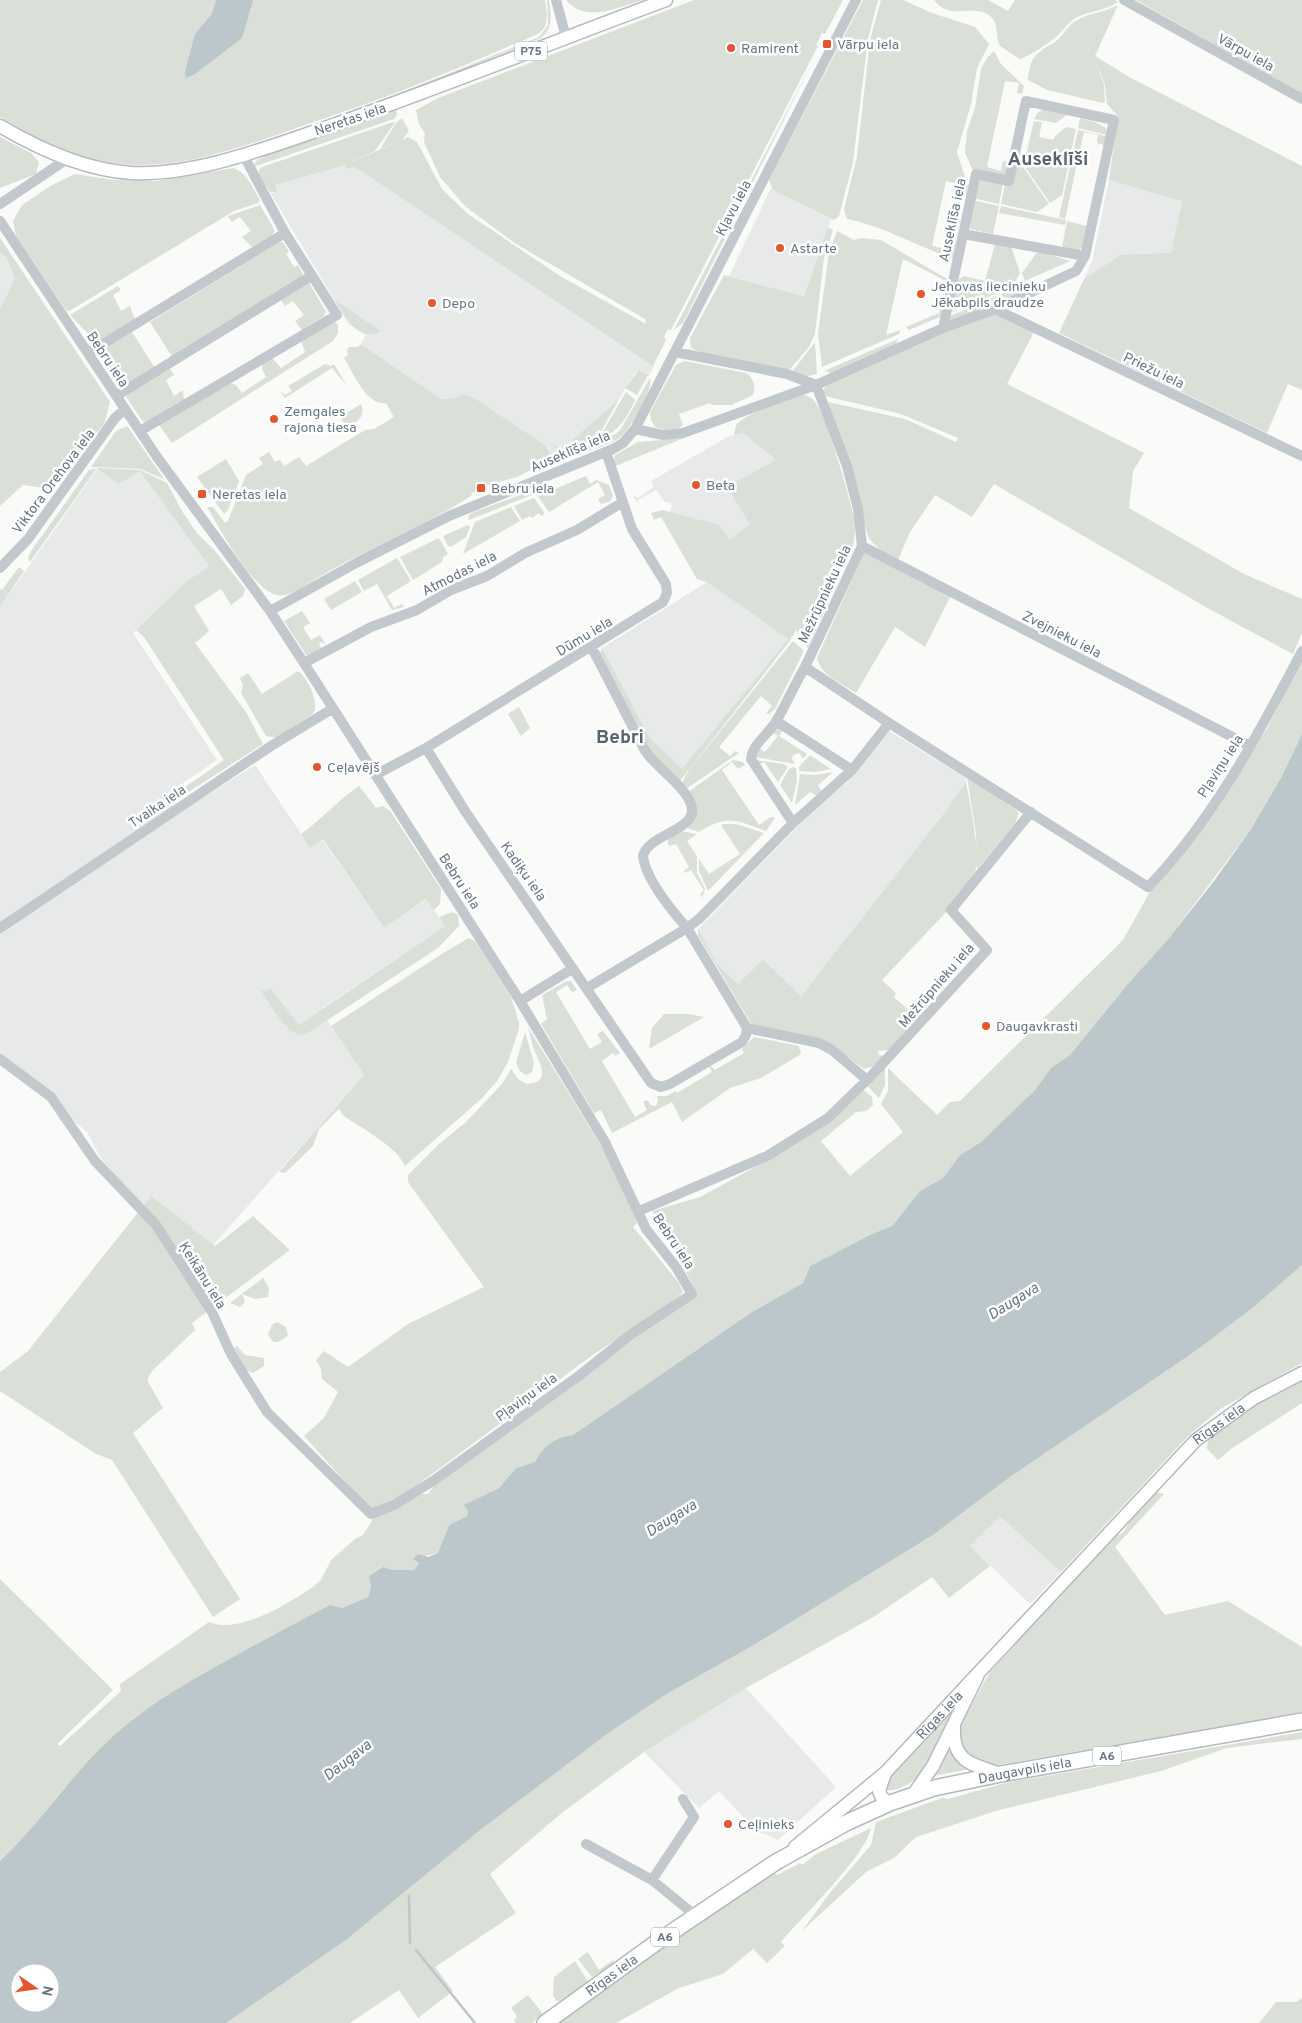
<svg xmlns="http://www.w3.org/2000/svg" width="1302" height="2023" font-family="Overpass,sans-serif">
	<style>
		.built { fill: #e8e9e9 }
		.green { fill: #dadfd7 }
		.water { fill: #bbc7cb; fill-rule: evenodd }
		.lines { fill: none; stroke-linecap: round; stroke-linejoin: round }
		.stream { stroke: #bbc7cb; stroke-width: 2.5 }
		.major-casing { stroke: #b5babe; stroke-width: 15 }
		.highway-casing { stroke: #b4b9bd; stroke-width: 18 }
		.minor { stroke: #c3c8cc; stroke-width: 10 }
		.major { stroke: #fff; stroke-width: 12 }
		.highway { stroke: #fff; stroke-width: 15 }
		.poi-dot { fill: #e4572e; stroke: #fff; stroke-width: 2 }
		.labels { text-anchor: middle; stroke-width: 5; stroke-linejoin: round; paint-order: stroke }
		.shield { fill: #fff; stroke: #939fa8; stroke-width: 1 }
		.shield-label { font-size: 12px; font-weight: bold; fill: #657683 }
		.poi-label { font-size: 14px; fill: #657683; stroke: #fff; text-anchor: start }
		.street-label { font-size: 14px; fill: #657683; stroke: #fff }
		.water-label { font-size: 15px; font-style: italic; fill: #60757c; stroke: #fff }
		.district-label { font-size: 19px; font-weight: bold; fill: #57646e; stroke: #fff }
	</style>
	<rect width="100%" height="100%" fill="#fafaf8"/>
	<path class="built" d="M345,163L347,169L354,167L361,170L654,366L649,376L640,370L636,372L616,402L549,461V453L545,445L473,397L463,394L456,398L441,399L361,344L366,335L348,323L270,192L273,193L275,185Z
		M1109,180L1182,200L1171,254L1084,279L1092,261Z
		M771,188L831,219L804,296L729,276Z
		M0,253L6,257L15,278L0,309Z
		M743,433L776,460L750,524L730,539L720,526L670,512L672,504L664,501L656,490L638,500L639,504L633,497L635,495L637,498L654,487L651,481L729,436Z
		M98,468L119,483L140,470L209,566L187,581L133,633L217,760L164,796L177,814L255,765L310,847L322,839L384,928L427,899L445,926L320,1010L364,1075L192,1269L100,1157L87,1132L0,1058V607Z
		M707,582L788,639L682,770L650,738L602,648Z
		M889,731L965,777L966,782L945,812L801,996L738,984L717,964L698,929L810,814L847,782Z
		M1000,1515L1061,1572L1030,1604L970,1546Z
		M746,1688L836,1787L778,1840L755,1830L719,1791L699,1808L644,1752Z"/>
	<path class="green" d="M0,0H545C547,14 550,28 536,35C503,48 471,63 438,76C393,95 346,111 299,127C243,147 180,170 119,164C78,161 34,138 0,117Z
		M547,0H549C551,15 554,27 541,38L396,97L395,95L539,37L548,25Z
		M566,0H643C619,7 586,24 566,0Z
		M694,0H843L825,34L822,33L816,45L818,46L671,330L668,329L664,337L666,340L653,366L361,171L354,167L347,169L345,165L395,143L380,149L396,123L402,118L409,131L402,140L408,137L417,142L442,189L468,214L560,276L646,324L645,319L516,244L466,207L440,177L424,142L425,134L419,124L416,110L438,98Z
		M863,0H878L868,39L853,162L839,216L834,220L773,190L769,180Z
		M881,0H903L932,13L975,27L989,44L977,68L971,104L957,152L968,186L966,195L958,194L960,184L946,181L932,246L946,249L948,240L956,242L953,258C917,247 884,226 847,219L844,210L857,156L870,40Z
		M934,0H988L1008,11L1015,0H1115L1118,2C1105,11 1087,11 1074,19C1068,23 1063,31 1057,36C1050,43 1029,56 1020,59L1000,46C995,38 999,27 993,19C977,0 951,23 934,0Z
		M1136,0H1302V94Z
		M1118,5L1095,56L1131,78L1302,166V390L1288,384L1267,433L1059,333L1084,279L1121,255L1171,253L1182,201L1109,180L1118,116L1107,104L1105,85L1095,60L1104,85L1105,101L1103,103L1047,90L1028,80C1030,57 1036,53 1055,42C1062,37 1067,27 1074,22C1086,13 1104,13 1118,5Z
		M994,51L1001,64L1024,86L1022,94L1017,93L1019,83L1005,81L987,167L1001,171L1003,161L1009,162L1005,177L973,171L965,153L967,131L975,108L981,69L987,58Z
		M815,57L683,323L674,330Z
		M396,109L397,115L394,119L253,167L256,161L267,155Z
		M1043,110H1046L1067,115L1056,123L1034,119L1038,112Z
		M1080,118L1095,122L1106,128L1107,135L1078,128Z
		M396,121L375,151L345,165L275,185L277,192H270L259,176V170L262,167Z
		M1034,121L1042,122L1039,137L1053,140L1055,136L1066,127L1076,129L1062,195L1050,203L1020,160L1027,151Z
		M1078,130L1106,136L1104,145L1097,143L1098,135L1084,132L1065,219L1059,217Z
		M0,137L31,153L39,162L36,174L0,188Z
		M1019,161L1049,204L1037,212L1001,204L1005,184Z
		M233,168C247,172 253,189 260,200L258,203L234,211L71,310L67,311L61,303L16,236L13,221L22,205L52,185L75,174L114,180L156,181Z
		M981,179L1003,184L999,204L973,198Z
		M972,200L999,206L993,234L970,229Z
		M260,205L275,231L272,235L252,247L242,237L251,231L240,217L232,222L228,216Z
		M1001,206L1066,220L1065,225L999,213Z
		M1067,221L1087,226L1082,247L1079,250L1062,247Z
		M828,227L833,230L824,258L815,334L809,347L790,369L787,370L702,353L691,348L690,338L724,275L804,296Z
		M837,231L854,240L862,238L881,240L947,279L940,317L909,330L906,327L939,313L946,281L903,259L886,335L900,330L899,334L822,367L818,334L829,252Z
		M0,238L110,402L104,424L51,489L23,485L0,506V309L15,278L6,257L0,253Z
		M280,242H283L289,252L286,254L294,267L298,265L303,274L300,278L173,358L150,322Z
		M995,244L1011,246L1020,273L1012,287L948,313L958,280L964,276L985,281Z
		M1038,251L1070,261L1025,281L1022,273Z
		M308,281L326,312L323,317L302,330L295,321L304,315L293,301L285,306L279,297Z
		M1025,284L1027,289L957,319L951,320L948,317Z
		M118,286L121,290L113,295L121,311L130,306L135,320L102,339L91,341L93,339L70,315Z
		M335,300L381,331C358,343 345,317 335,300Z
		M992,312L1034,332L1007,384L1144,453L1133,471L1129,508L1244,574L1302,599V633L1293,654L1211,610L994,484L972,517L935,495L910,532L898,560C885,553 876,549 868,536L828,402L905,419L956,442L958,438L901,414L825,396L823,392L827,383Z
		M334,321L338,325V333L333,341L172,443L159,425L230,383L236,385L242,393L266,377L262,369V364L272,358L281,368L305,352L301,341Z
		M132,332L155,368L121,389L96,353Z
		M898,339L895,346L832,373L824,371Z
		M815,342L817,374L804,377L792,372Z
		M361,344L441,399L456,398L463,394L473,397L545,445L549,453V461L517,477L477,488V490L472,493L471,496C423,527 369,548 319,577C308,583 291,598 277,595C252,590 220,529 207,507H213L225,523L228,521L246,475L263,464L259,458L269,452L275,462L280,460L284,466L299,457L306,466L365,430L374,429L394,417L386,403C366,406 353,372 344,358L348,355L347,350L349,347H358Z
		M685,361L746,373C754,379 756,386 753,395L731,405H711L710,403L679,414L683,425L679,428L666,430L655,427L651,420L650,412L676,365Z
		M325,364L331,366L334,364L347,386L332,368L285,398L280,391L285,395L292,391L288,386Z
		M168,366L174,375L166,380L174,396L183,390L184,401L144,423L124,394Z
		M639,370L648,375L637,395L625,388Z
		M650,378C654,389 630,431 619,438C610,444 597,448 587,452L589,446L616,434L621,429Z
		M624,390L597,439L564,455L550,443L562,449L616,402Z
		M626,392L635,400C626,420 618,432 598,440Z
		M802,395C808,395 811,397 815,402C826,414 851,500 854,519C855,528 855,537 853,546L808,648L796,630L789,642L680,781L652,754L600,654L602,648L650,738L682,769L788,639L707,582L697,579L661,517L654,520L651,513L663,510L719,525L730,539L750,524L727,487L776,460L743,433L734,435C735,431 735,427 737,424C747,412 787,401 802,395Z
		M361,404C366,417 357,422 347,428L340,417Z
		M127,426L128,427L164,479L140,469L91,467L116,431Z
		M684,438L613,467L615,455L638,442Z
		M226,459L239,481L228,510L224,514L197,477Z
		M97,468L30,562L28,558L31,551L89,470L98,468L140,470L167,483L182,511L197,533L216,552L245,589L243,596L231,605L221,589L194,606L209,631L195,643L246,712L263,744L187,793L185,787L224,760L144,637L136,630L187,581L209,566L140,471L119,484Z
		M586,476L590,484L596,480L609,485L613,495L611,501L601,504L598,499L605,495L598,482L549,512L538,496Z
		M548,485L550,488L469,520L468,517L471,513Z
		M534,498L545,514L541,516L539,513L532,518L530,516L522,520L514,506Z
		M511,507L520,521L463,554L475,522Z
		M468,525L470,527L466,537L451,547L448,546L443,536Z
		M439,538L448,554L443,557L442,562L413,580L400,557Z
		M864,553H868L951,595L925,647L895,627L856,693C843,684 820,675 817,658Z
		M397,558L411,581L387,596L394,608L402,604L404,607L392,610L377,584L364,591L358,580Z
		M19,567L24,571L0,607V589L2,590Z
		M355,581L362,592L331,610L324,599Z
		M302,611L310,623L303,627L311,640L320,635L326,645L322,642L319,644L321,648L307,656L284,621Z
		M793,641L803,650L802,655L775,709L770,713L772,715L766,713L772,706L761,696L719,747L730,756L735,751L739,753L686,789L682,783L689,770Z
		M1302,657V734L1282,776L1251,829L1169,938L1127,985L1070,1055L1051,1068L1035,1090L981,1142L960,1155L943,1178L920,1191L892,1226L872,1234L810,1266L803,1283L752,1312L573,1435C555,1437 544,1445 535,1462L516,1468L499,1488L465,1505L468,1511L467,1516L449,1525L438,1553L413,1559L419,1563L414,1570H392L381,1567L369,1576L371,1587L368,1597L342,1608L301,1620L136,1717L106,1743L56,1798L24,1839L0,1861V1579L113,1690L57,1744L60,1746L121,1691L120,1684L209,1622C238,1635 290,1603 314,1586L321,1580L331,1560L355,1539L363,1535L375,1516L416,1494H428L437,1482L605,1356L696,1296L692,1283L652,1211L700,1197L772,1158L864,1090L872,1097L873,1105L866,1111L856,1112L821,1141L850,1176L903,1132L881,1104L888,1091V1068L937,1115L950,1102L960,1101L1123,940L1152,888L1175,862L1268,727Z
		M298,671C308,678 320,703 313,714L276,738L266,736L241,693L243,685L240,678L248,673L262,694Z
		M519,707L530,728L521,736L508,714Z
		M778,729L783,730L779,736L807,754L803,759L799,753L793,755L792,759L795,764L755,757L760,749L765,752L778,736L772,732Z
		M810,755L831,769L816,772L799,771V767Z
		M733,760L743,762L745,765L738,769L732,762L722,770L759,825L771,817L775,818L766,831C735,820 728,814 699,832L687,828L688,792Z
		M755,760L784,764L788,767L778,782L764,762L758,765Z
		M793,767L796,768L797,781L792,803L780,785L789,769Z
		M833,772L818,785L822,792L817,796L810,792L795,805L800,774L815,775Z
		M967,777L1015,809L1019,813L1015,824L977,869L976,834Z
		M966,782C969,799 982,858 975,872C967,886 953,894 948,910L882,980L896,993L894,997L913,1014V1025L891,1050L878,1051L879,1055L884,1056L874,1066L864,1069L836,1048L752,1025L698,935V929L717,964L738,984L763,960L801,996L945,812Z
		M359,786L376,808L383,806L391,812L441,889L440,904L434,910L426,899L384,928L323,839L310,848L301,834C322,819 338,800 359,786Z
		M725,824H736L764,833L708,891L699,871V859L709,874L740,854L721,825Z
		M681,831L697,834L687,841L697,856V873L705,889L702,898L700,894L704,890L691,870L685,873L684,871L689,867L676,844L670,846L668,845V839Z
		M452,912L458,915L459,926L438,948L306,1034C288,1040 270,1003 260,989L267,991L270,988L299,1025L445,926L439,917Z
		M469,938L476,942L511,997L519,1022V1029L508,1062L497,1081L482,1098L405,1166C397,1149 378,1139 363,1128C353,1121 345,1120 339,1109L319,1129L313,1146L285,1173L279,1172L364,1075L331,1026L448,950Z
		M567,981H571L577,990L572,992L567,985L556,992L590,1049L602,1042L597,1034L603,1031L620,1053L615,1056L613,1053L602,1061L635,1117L647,1110L643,1102L647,1100L652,1106H656L658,1101L657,1096H667L676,1091L677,1093L712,1072L709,1067L711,1066L715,1070L744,1053L742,1049L754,1037L799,1046L801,1054L761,1078L730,1088L682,1122L672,1102L612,1133L601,1110L594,1113L541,1024L547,1019L542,995Z
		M664,1014H689L704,1017L649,1049L652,1028Z
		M528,1027L600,1144L623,1187L637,1223L633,1227L679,1283L683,1292L665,1308L594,1354L409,1491L390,1503L371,1510L304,1436L324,1418L338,1392L322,1379L321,1369L316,1360L324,1351L348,1367L408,1324L484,1287L408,1182V1175L439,1144L466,1122L502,1084L511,1069L518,1079L527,1084C554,1082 538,1061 533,1047C531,1041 530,1033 528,1027Z
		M525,1032L534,1063L532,1072L526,1075L520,1071L516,1063Z
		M885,1068V1085L879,1098L867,1086Z
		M151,1196L215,1246L253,1216L290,1250L192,1323L195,1330L152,1371L147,1380L163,1408L133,1433L240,1599L213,1617L112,1460L96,1454L0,1391V1372L28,1351Z
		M1302,1265V1363L1222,1408L1190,1434L1061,1572L1000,1516L970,1546L990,1566L949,1598L932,1577L875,1616L746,1688L644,1752L563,1812L490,1874L516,1913L435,1967L453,1991L418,2018L399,1990L350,2023H226L346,1940L479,1831L610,1732L665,1695L754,1645L933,1535L1010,1477L1197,1350L1250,1310Z
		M263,1278L269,1288L268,1297L255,1299L242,1294L245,1302L240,1307L230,1303Z
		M277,1322L286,1327L288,1336L278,1342H273L268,1334L272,1325Z
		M237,1346L245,1355L264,1358V1366L253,1373L244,1369L232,1349Z
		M1302,1379V1403L1231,1449L1218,1460L1207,1449L1208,1437L1225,1424L1265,1398Z
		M1156,1492L1164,1494L1115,1547L1165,1615L1228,1601L1302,1647V1713L991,1766L962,1754L959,1727L990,1672L1117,1532L1119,1535C1127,1531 1126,1525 1131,1520C1139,1511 1147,1501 1156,1492Z
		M956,1707L922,1774C914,1781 898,1792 887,1790L885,1783L891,1775Z
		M1302,1732V1739L1227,1748L1161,1771L999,1810L916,1837L894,1858L866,1872L802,1931L829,1894L871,1845L876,1822L942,1798L948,1799L1005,1783Z
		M950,1744L971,1769L933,1776Z
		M871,1828C867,1854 801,1918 781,1942L785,1946L767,1963L753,1949L723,1974L679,1988L616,2023H557L748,1888L774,1873L777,1875L800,1863L802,1865L816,1854Z
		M588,1952L599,1970L613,1960L614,1963L592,1977L578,1959Z
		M575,1961L588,1982L558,2002L553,1996L554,1977Z
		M528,1995L543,2014L532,2023H516L514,2020L517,2016L511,2008Z
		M1302,1998V2023H1259L1276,2002H1296Z"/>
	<path class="water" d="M216,0H253L242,38L195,74L186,78L185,72L195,34L212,14Z
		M1302,734V1265L1250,1310L1197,1350L1010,1477L933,1535L754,1645L665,1695L610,1732L479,1831L346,1940L226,2023H0V1861C39,1825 68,1779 107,1742C148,1703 197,1677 246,1650C274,1635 301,1620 330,1605L342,1608L368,1597L371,1587L369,1576L382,1567L393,1570H414L419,1563L413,1559L418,1554L428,1557L438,1553L449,1525L467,1516L468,1511L464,1505L499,1488L516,1468L535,1462C544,1445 555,1437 573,1435L752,1312L803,1283L810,1266L872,1234L892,1226L920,1191L943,1178L960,1155L981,1142L1035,1090L1051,1068L1070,1055L1127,985L1169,938L1214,881L1251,829L1282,776ZM20,1973H50V2003H20Z"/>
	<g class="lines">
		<path class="stream" d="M409,1896L410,1943
			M416,1950L475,2023"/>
		<defs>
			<g id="major">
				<path d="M0,126C39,149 85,170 131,173C197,176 271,146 333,125C445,86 555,41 666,0"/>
				<path d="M954,1728C952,1762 973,1765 1001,1774"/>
				<path d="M885,1773L879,1791L882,1798L890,1803"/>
				<path d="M913,1795L933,1766L977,1677"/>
				<path id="s1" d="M795,1847L885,1773L1196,1440L1254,1398L1302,1373"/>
			</g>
			<g id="highway">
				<path id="s2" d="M545,2023L657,1942L776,1862L848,1822L890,1803L934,1788L1001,1774L1302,1721"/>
			</g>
		</defs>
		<use href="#major" class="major-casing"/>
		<use href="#highway" class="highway-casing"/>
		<path class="minor" d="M556,0L566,37
			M1124,0L1302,99
			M0,204L67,159
			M0,221L157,457L270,611L304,663L520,1001L605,1142L646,1229L676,1267L692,1294L630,1335L580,1375L433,1481L394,1505L371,1514L267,1412L231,1354L212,1312L156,1225L95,1161L51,1097L0,1059
			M963,234L1085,256
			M995,309L1302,456
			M675,352L787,374L816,385L847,466L858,509L862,546L805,667L889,723L1148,887C1213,820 1259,733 1302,651
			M88,353L285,233
			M116,396L311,276
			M635,429L663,435L683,433L816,385L943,328L995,309L1076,271L1085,256L1114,120L1026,101L1009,181L976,174L943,328
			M140,431L337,315L285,233L244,156
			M862,546L1250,746
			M0,568L28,539L115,418L125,409
			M270,611L358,562L449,516L613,449L623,443L635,429L856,0
			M592,648L644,749C656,768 677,779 688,798C708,831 649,831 643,856C645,878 673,912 687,928L699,919L793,823L852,770L889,723
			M304,663L371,627L417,610L451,590L487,576L525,553L577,530L623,502
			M776,721L852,770
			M426,748L465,811L651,1083L661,1087L670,1084L742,1042L746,1035L747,1028L687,928L587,988
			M375,775L426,748L663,602L667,593L666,584L632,529L606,452
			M793,823L751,759C753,743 769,734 777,720C787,702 795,684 805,667
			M0,928L271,746L332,709
			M520,1001L572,969
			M747,1028L819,1043L832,1050L867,1080
			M639,1211L767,1156L828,1118L872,1075L987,950L951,910L1031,812
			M586,1844L652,1880L696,1916
			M652,1880L694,1817L683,1799"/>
		<use href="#major" class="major"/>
		<use href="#highway" class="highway"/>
	</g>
	<g class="poi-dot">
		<rect x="822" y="39" width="10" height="10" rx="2.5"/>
		<circle cx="731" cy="48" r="5"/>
		<circle cx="780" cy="248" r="5"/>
		<circle cx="921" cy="294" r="5"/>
		<circle cx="432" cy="303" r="5"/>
		<circle cx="274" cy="419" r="5"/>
		<circle cx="696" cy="485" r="5"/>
		<rect x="476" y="483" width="10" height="10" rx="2.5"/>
		<rect x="197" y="489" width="10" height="10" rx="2.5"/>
		<circle cx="317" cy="767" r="5"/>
		<circle cx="986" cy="1026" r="5"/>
		<circle cx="728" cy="1824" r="5"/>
	</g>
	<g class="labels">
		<g class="shield">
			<rect x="515" y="41.5" width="32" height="19" rx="4"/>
			<rect x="1093" y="1746.5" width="28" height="19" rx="4"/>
			<rect x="651" y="1927.5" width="28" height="19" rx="4"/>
		</g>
		<g class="shield-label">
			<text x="531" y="55">P75</text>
			<text x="1107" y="1760">A6</text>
			<text x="665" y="1941">A6</text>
		</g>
		<g class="poi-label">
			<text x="837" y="49">Vārpu iela</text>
			<text x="741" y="53">Ramirent</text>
			<text x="790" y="253">Astarte</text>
			<text x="931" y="291">Jehovas liecinieku<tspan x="931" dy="16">Jēkabpils draudze</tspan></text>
			<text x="442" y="308">Depo</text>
			<text x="284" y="416">Zemgales<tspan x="284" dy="16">rajona tiesa</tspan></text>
			<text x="706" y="490">Beta</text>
			<text x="491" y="493">Bebru iela</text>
			<text x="212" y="499">Neretas iela</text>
			<text x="327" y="772">Ceļavējš</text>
			<text x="996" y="1031">Daugavkrasti</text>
			<text x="738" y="1829">Ceļinieks</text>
		</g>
		<g class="street-label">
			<text transform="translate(1246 52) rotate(29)" y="5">Vārpu iela</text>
			<text transform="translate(350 119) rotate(-19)" y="5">Neretas iela</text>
			<text transform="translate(733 208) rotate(-63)" y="5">Kļavu iela</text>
			<text transform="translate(952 220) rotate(-78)" y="5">Auseklīša iela</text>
			<text transform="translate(108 359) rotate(56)" y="5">Bebru iela</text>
			<text transform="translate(1154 370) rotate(26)" y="5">Priežu iela</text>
			<text transform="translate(570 451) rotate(-23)" y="5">Auseklīša iela</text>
			<text transform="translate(53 481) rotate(-53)" y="5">Viktora Orehova iela</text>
			<text transform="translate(459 573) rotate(-27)" y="5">Atmodas iela</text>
			<text transform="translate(824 594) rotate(-65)" y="5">Mežrūpnieku iela</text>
			<text transform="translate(1062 634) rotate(27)" y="5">Zvejnieku iela</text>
			<text transform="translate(584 636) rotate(-31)" y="5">Dūmu iela</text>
			<text transform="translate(1220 766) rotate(-57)" y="5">Pļaviņu iela</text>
			<text transform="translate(157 806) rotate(-34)" y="5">Tvaika iela</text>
			<text transform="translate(524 871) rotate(55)" y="5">Kadiķu iela</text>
			<text transform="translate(460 881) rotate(57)" y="5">Bebru iela</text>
			<text transform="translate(936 985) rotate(-49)" y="5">Mežrūpnieku iela</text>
			<text transform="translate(674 1241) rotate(56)" y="5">Bebru iela</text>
			<text transform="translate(203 1275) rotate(58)" y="5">Ķeikānu iela</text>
			<text transform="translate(526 1397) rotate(-36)" y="5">Pļaviņu iela</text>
			<text dy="5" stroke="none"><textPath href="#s1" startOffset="600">Rīgas iela</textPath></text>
			<text dy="5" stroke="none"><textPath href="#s1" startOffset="196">Rīgas iela</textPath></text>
			<text dy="5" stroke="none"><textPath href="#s2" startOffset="549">Daugavpils iela</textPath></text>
			<text dy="5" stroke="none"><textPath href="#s2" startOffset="82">Rīgas iela</textPath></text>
		</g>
		<g class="water-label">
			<text transform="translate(1013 1301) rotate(-32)" y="5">Daugava</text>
			<text transform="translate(671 1518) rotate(-32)" y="5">Daugava</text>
			<text transform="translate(347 1760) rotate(-38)" y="5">Daugava</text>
		</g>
		<g class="district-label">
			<text x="1048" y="165">Auseklīši</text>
			<text x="620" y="743">Bebri</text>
		</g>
	</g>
	<g transform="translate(35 1988) rotate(103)"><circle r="24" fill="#ffffff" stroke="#c1c8cd"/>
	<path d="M0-4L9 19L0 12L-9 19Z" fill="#e4572e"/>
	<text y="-8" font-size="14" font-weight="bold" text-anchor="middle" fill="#657683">N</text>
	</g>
</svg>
